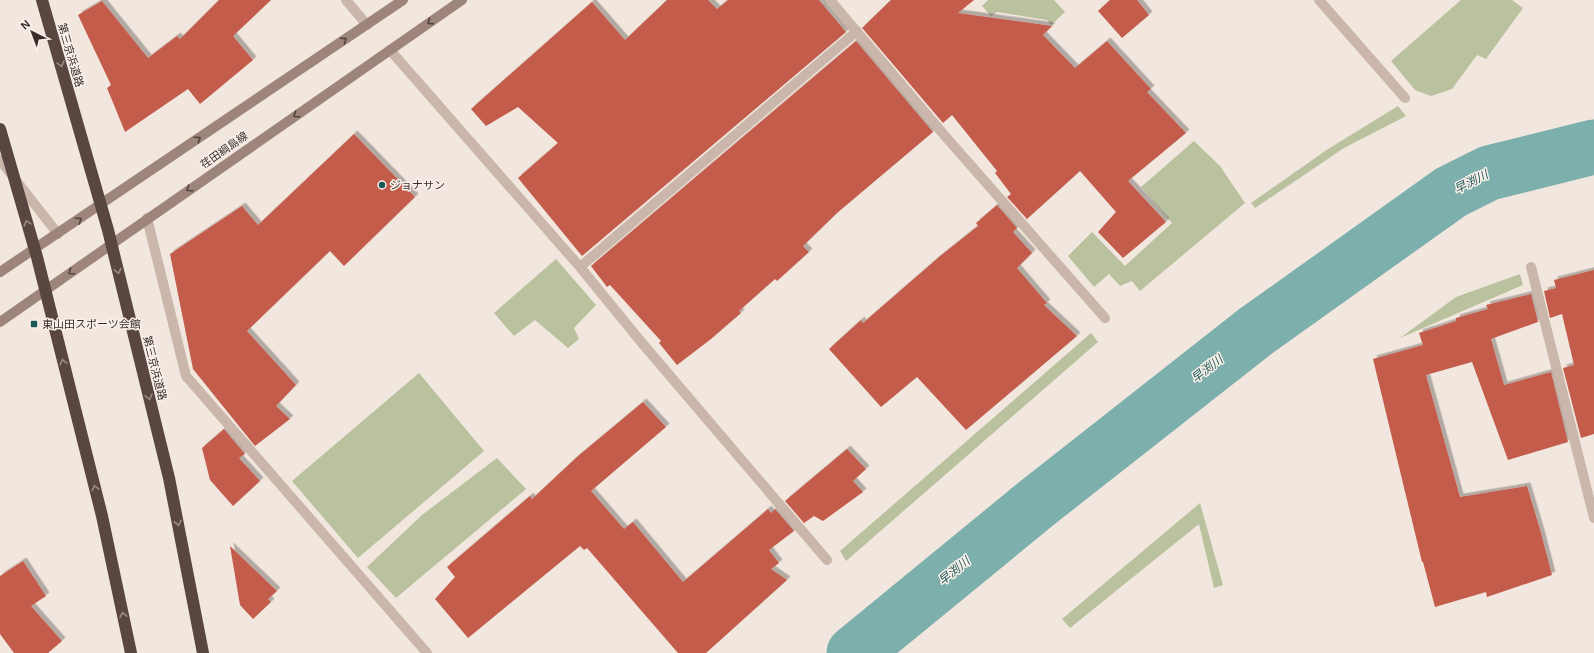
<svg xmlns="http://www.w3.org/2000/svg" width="1594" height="653" font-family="Arial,'Noto Sans JP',sans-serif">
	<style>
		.green { fill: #b9c19e }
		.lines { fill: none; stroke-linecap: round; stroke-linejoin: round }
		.river { stroke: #7dafac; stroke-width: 55 }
		.building { fill: #c45c4b; filter: url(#shadow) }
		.minor { stroke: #cab6aa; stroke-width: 10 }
		.secondary { stroke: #9e857b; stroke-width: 10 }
		.motorway { stroke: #594641; stroke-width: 12 }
		.oneway { stroke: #52433e }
		.oneway2 { stroke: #998a85 }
		.poi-dot { fill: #1f5957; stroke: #faf1eb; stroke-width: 1.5 }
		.labels { text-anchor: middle; stroke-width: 3; stroke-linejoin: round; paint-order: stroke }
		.street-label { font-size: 11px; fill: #382d29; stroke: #faf1eb }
		.poi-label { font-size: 11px; fill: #382d29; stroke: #faf1eb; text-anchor: start }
		.water-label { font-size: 12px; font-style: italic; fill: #1f5957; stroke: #faf1eb }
	</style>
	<defs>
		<filter id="shadow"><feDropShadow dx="3.5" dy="-3.5" stdDeviation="0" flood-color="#0004"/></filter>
	</defs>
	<rect width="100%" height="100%" fill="#f2e7de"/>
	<path class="green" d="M988,0H1054L1065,12L1051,25L1047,20L997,12L991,16L982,6Z
		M1461,0H1512L1523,8L1486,59L1477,55L1452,89L1431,96L1415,90L1391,61Z
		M1398,106L1406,116L1344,148L1255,208L1251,203L1328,149Z
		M1194,141L1220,166L1245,203L1140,291L1132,281L1120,286L1109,274L1094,287L1068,256L1092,232L1125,266L1172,223L1141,187Z
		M556,259L596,305L574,328L579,339L568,348L535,320L514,336L494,313Z
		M1520,274L1523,285L1400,338L1456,297Z
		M1091,333L1098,342L846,561L840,551Z
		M419,373L484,451L358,558L292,481Z
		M497,458L526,489L396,598L367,567L422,515Z
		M1200,503L1223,585L1214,588L1199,524L1070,628L1062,619Z"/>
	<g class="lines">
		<path class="river" d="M854,653L1037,503L1256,331L1451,192L1489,173L1594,147"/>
	</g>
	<path class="building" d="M219,0H271L233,36L253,60L200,104L188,89L125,132L107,88L111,85L78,15L102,1L148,58L177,36L180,39Z
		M667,0H708L717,9L728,0H819L846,32L582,256L518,178L558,143L518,107L486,126L471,109L592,2L625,40Z
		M891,0H974L958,13L1052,26L1043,35L1075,68L1107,41L1151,89L1147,92L1186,133L1128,181L1166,222L1123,258L1098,232L1116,212L1080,171L1027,219L1007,197L1011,194L995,173L997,171L952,115L943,123L863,29L862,28Z
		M1110,0H1137L1149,15L1122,38L1098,11Z
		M856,41L933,132L837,213L803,246L809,252L777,281L775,279L739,311L741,313L711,339L677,365L659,343L661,341L610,285L607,287L591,266Z
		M354,134L415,197L344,266L330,251L247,331L296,385L276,406L290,419L255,446L193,369L170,254L242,206L258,225Z
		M997,205L1017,228L1013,232L1032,253L1017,268L1047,303L1044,305L1077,336L966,430L917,377L881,407L829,349L861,320L863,323L939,257L978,226L976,223Z
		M1594,270V434L1581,438L1563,368L1574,365L1562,314L1550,318L1544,291L1556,288L1554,280Z
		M1531,294L1538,322L1491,339L1504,385L1551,372L1568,442L1508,460L1472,362L1426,375L1460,497L1527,486L1541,533L1552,575L1487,597L1486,592L1435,607L1423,562H1422L1373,359L1423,345L1419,333L1456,321V318L1488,309L1486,305Z
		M643,402L666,427L591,491L624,529L633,522L683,582L768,509L771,513L775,509L794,531L769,550L779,563L771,569L787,580L706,653H678L587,548L584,550L580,546L468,638L435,599L455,577L447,567L530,496L532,499L577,457Z
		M224,429L245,454L239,458L260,481L233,506L210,480L202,448Z
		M847,449L866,469L853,481L863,492L823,521L814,516L804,523L785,501Z
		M230,546L277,591L268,599L271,602L253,619L240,605Z
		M23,561L46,596L31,606L62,641L48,653H14L0,634V576Z"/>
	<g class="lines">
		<path class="minor" d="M346,0L367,25
			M830,0L945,136L1105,318
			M1319,0L1405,98
			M390,50L580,267L642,343L827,560
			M0,160L58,234
			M147,218L186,376L427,653
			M580,267L857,31
			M1531,267L1594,518"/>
		<path class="secondary" d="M0,272L403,0
			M0,322L462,0"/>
		<path class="motorway" d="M42,0L108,230L169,478L203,653
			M0,129L37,257L102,516L131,653"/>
	</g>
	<defs><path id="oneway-chevron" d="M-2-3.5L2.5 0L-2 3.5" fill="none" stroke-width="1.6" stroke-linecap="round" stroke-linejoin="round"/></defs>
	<g class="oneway">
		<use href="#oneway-chevron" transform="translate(430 22) rotate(146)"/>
		<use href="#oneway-chevron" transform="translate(344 40) rotate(-34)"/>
		<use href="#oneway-chevron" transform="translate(296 115) rotate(145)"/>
		<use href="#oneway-chevron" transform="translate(198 139) rotate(-34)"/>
		<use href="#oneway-chevron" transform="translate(189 189) rotate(145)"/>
		<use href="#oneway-chevron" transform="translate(79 220) rotate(-34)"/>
		<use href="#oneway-chevron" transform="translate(71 272) rotate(145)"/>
	</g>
	<g class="oneway2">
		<use href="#oneway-chevron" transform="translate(61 64) rotate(74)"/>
		<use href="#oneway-chevron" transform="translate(27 223) rotate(-106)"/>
		<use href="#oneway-chevron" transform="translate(118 271) rotate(76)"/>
		<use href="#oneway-chevron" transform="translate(63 362) rotate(-104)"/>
		<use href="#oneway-chevron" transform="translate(149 397) rotate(76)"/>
		<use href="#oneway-chevron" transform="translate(95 488) rotate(-104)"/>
		<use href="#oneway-chevron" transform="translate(178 523) rotate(79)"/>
		<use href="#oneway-chevron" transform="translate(123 615) rotate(-102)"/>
	</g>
	<g class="poi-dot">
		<circle cx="382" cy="185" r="4"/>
		<rect x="30" y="320" width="8" height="8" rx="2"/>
	</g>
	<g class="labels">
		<g class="street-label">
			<text transform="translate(71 55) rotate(74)" y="4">第三京浜道路</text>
			<text transform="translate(224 150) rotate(-35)" y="4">荏田綱島線</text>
			<text transform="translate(155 368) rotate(76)" y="4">第三京浜道路</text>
		</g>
		<g class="poi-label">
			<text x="390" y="189">ジョナサン</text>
			<text x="42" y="328">東山田スポーツ会館</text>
		</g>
		<g class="water-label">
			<text transform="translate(1471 182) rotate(-27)" y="4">早渕川</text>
			<text transform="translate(1207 369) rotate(-38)" y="4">早渕川</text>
			<text transform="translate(954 571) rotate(-39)" y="4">早渕川</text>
		</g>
	</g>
	<g transform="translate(32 32) rotate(318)" stroke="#faf1eb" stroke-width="3" paint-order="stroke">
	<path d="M0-3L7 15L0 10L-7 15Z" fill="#382d29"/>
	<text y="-6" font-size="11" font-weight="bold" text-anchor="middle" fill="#382d29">N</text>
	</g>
</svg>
